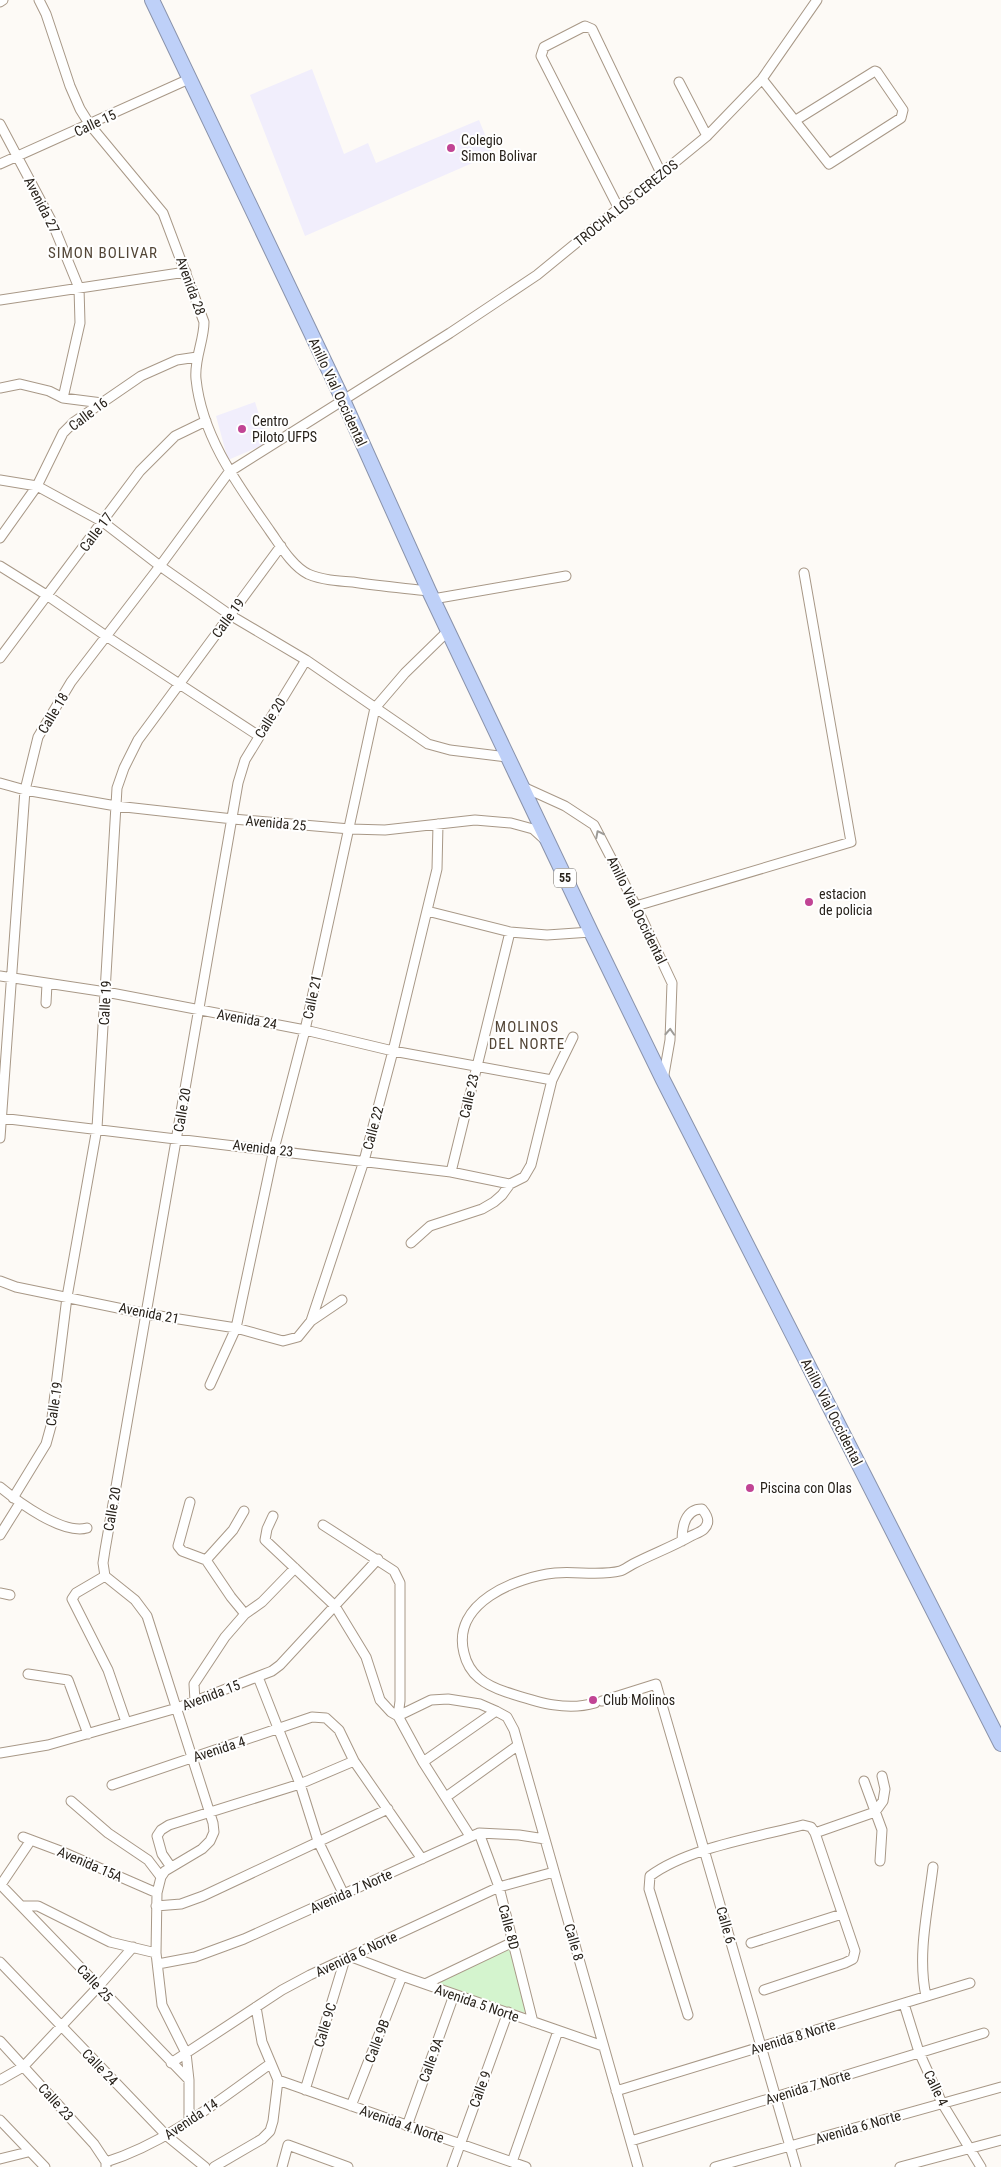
<svg xmlns="http://www.w3.org/2000/svg" width="1001" height="2167" font-family="'Roboto Condensed',sans-serif">
	<style>
		.education { fill: #f1eefc }
		.green { fill: #d4f4ce }
		.lines { fill: none; stroke-linecap: round; stroke-linejoin: round }
		.minor-casing { stroke: #a89887; stroke-width: 11 }
		.highway-casing { stroke: #8a93ab; stroke-width: 16 }
		.minor { stroke: #fff; stroke-width: 9 }
		.highway { stroke: #bed0f8; stroke-width: 14 }
		.oneway { stroke: #9e9c98 }
		.poi-dot { fill: #c14494; stroke: #fff; stroke-width: 2 }
		.labels { text-anchor: middle; stroke-width: 4; stroke-linejoin: round; paint-order: stroke }
		.shield { fill: #fff; stroke: #68645f; stroke-width: 1 }
		.shield-label { font-size: 12px; font-weight: bold; fill: #28221b }
		.street-label { font-size: 14px; fill: #28221b; stroke: #fff }
		.poi-label { font-size: 14px; fill: #28221b; stroke: #fff; text-anchor: start }
		.neighbourhood-label { font-size: 15px; letter-spacing: 1px; fill: #534637; stroke: #fff }
	</style>
	<rect width="100%" height="100%" fill="#fdfaf6"/>
	<path class="education" d="M312,69L344,154L368,143L376,163L479,120L493,154L305,236L250,95Z
		M255,402L268,443L228,460L216,416Z"/>
	<path class="green" d="M511,1947L526,2013L433,1984Z"/>
	<g class="lines">
		<defs>
			<path id="minor" d="M39,0L46,14L70,86L80,109L90,125L163,213L204,322C204,341 194,359 196,379C202,437 238,485 270,531C280,545 292,566 308,574C322,580 338,581 353,582C378,586 403,588 429,591
				M0,2L3,0
				M762,79L829,164L901,118L903,110L877,72L875,71L796,120
				M679,82L707,136
				M0,124L52,222L79,288L80,323L63,398
				M0,164L189,79
				M618,207L541,56L544,47L585,26L592,29L661,173
				M0,300L186,272
				M0,388L20,384L49,391L63,398L102,403
				M0,480L37,486L103,522L160,566L230,615L306,660L428,744L450,750L507,757
				M0,538L37,486L63,433L74,422L141,376L177,360L197,357
				M0,566L48,596L106,636L259,736
				M433,599L566,576
				M0,658L140,471L175,436L206,421
				M0,783L25,790L116,806L233,819L350,829L385,830L475,820L511,823L533,829L544,839
				M521,786L565,806L594,825L636,906L672,983L670,1040L663,1080
				M636,906L851,842L804,573
				M427,911L510,932L547,935L591,932
				M0,976L106,992L305,1030L393,1051L552,1080
				M46,1003L47,984
				M0,1118L451,1172L510,1184L524,1177L531,1165L552,1080L573,1037
				M0,1138L25,790L38,737L71,682L160,566L229,472L450,333L537,275L707,136L762,79L817,0
				M451,1172L510,932
				M411,1243L430,1226L482,1209L494,1202L502,1195L510,1184
				M0,1281L16,1287L147,1314L236,1328L283,1341L298,1337L311,1321L364,1161L393,1051L437,869L438,824
				M311,1321L342,1300
				M210,1385L236,1328L274,1149L305,1030L375,708L405,673L448,631
				M0,1487C18,1502 63,1535 87,1528
				M13,1498L46,1444L51,1426L67,1297L97,1128L117,788L124,768L138,740L281,546
				M190,1502L178,1546L182,1551L206,1560L231,1597L245,1614
				M273,1516L267,1529L265,1540L335,1606L366,1657L380,1700L391,1712L398,1716L423,1762L470,1836
				M323,1525L394,1571L400,1583V1701L398,1716
				M0,1535L20,1503
				M206,1560L233,1530L244,1511
				M105,1576L103,1563L105,1550L238,783L245,760L306,660
				M105,1576L135,1600L147,1616L213,1823L214,1832L210,1841L202,1849L165,1871L161,1877L157,1893L156,1953L162,2005L186,2053L189,2080V2120
				M105,1576L76,1593L72,1599L108,1670L126,1722
				M0,1593L10,1595
				M28,1674L68,1680L88,1734
				M258,1677L300,1784L318,1841L344,1895
				M195,1701L194,1684L225,1637L245,1614L262,1602L295,1568
				M602,1701L656,1684L796,2167
				M595,1703C564,1712 535,1701 506,1692C485,1685 469,1675 464,1653C451,1603 516,1577 555,1573C575,1571 601,1576 620,1571C624,1570 629,1566 633,1564C652,1554 672,1547 691,1536C695,1534 701,1532 704,1529C711,1522 707,1515 702,1509C685,1509 682,1527 682,1541
				M398,1716L431,1700L448,1699L480,1704L496,1711L507,1717L514,1730L638,2167
				M0,1753L48,1745L177,1708L272,1671L280,1665L378,1559
				M423,1762L496,1711
				M864,1781L882,1830L880,1861
				M112,1785L312,1717L326,1718L339,1730L354,1761L422,1859
				M446,1797L517,1746
				M71,1801L108,1833L148,1860L161,1877
				M479,1833L499,1887L533,2022
				M815,1833L875,1812L883,1801L885,1789L882,1776
				M23,1837L63,1852L157,1893
				M171,1867L162,1854L157,1836L161,1830L169,1825L300,1784L354,1761
				M1,1885L189,2080
				M0,1886L31,1840
				M22,1906H38L110,1942L156,1953
				M156,1906L181,1904L203,1896L388,1809
				M751,1943L842,1914
				M352,1957L402,1976L603,2046
				M0,1962L167,2136L205,2167
				M158,1964L195,1957L244,1939L479,1833L519,1835L545,1839
				M425,1984L513,1942
				M926,1996C917,1955 928,1909 933,1867
				M904,2004L919,2052L942,2103L981,2167
				M688,2015L649,1889L650,1876C687,1848 758,1837 803,1825L811,1827L815,1833L855,1951L853,1959L845,1963L764,1990
				M0,2041L94,2144L106,2162V2167
				M171,2063L282,1990L310,1975L499,1887L554,1872
				M0,2080L23,2067L98,1987L133,1947
				M278,2080L526,2167
				M305,2090L345,1959
				M616,2091L970,1983
				M351,2106L402,1976
				M0,2120L45,2167
				M407,2126L454,1995
				M631,2141L984,2033
				M0,2159L28,2152
				M106,2162C167,2143 218,2101 270,2064
				M512,2162L558,2031
				M214,2167L262,2139L270,2131L273,2121L278,2080L262,2042L256,2007
				M282,2167L288,2145L348,2167
				M452,2167L508,2012
				M715,2167L1001,2087
				M900,2167L1001,2140"/>
			<path id="highway" d="M152,0L343,400L429,591L591,932L663,1080L1001,1744"/>
		</defs>
		<use href="#minor" class="minor-casing"/>
		<use href="#highway" class="highway-casing"/>
		<use href="#minor" class="minor"/>
		<use href="#highway" class="highway"/>
	</g>
	<defs><path id="oneway-chevron" d="M-2-3.5L2.5 0L-2 3.5" fill="none" stroke-width="1.6" stroke-linecap="round" stroke-linejoin="round" transform="scale(1.25)"/></defs>
	<g class="oneway">
		<use href="#oneway-chevron" transform="translate(599 834) rotate(-117)"/>
		<use href="#oneway-chevron" transform="translate(670 1032) rotate(-87)"/>
	</g>
	<g class="poi-dot">
		<circle cx="451" cy="148" r="5"/>
		<circle cx="242" cy="429" r="5"/>
		<circle cx="809" cy="902" r="5"/>
		<circle cx="750" cy="1488" r="5"/>
		<circle cx="593" cy="1700" r="5"/>
	</g>
	<g class="labels">
		<rect class="shield" x="554" y="868.5" width="22" height="19" rx="4"/>
		<g class="shield-label">
			<text x="565" y="882">55</text>
		</g>
		<g class="street-label">
			<text transform="translate(95 123) rotate(-25)" y="5">Calle 15</text>
			<text transform="translate(626 203) rotate(-39)" y="5">TROCHA LOS CEREZOS</text>
			<text transform="translate(42 205) rotate(63)" y="5">Avenida 27</text>
			<text transform="translate(191 286) rotate(70)" y="5">Avenida 28</text>
			<text transform="translate(338 392) rotate(65)" y="5">Anillo Vial Occidental</text>
			<text transform="translate(88 414) rotate(-37)" y="5">Calle 16</text>
			<text transform="translate(96 532) rotate(-53)" y="5">Calle 17</text>
			<text transform="translate(228 618) rotate(-54)" y="5">Calle 19</text>
			<text transform="translate(53 713) rotate(-59)" y="5">Calle 18</text>
			<text transform="translate(270 718) rotate(-58)" y="5">Calle 20</text>
			<text transform="translate(276 823) rotate(5)" y="5">Avenida 25</text>
			<text transform="translate(637 910) rotate(64)" y="5">Anillo Vial Occidental</text>
			<text transform="translate(312 997) rotate(-78)" y="5">Calle 21</text>
			<text transform="translate(105 1003) rotate(-87)" y="5">Calle 19</text>
			<text transform="translate(247 1019) rotate(10)" y="5">Avenida 24</text>
			<text transform="translate(469 1096) rotate(-77)" y="5">Calle 23</text>
			<text transform="translate(182 1110) rotate(-80)" y="5">Calle 20</text>
			<text transform="translate(373 1128) rotate(-75)" y="5">Calle 22</text>
			<text transform="translate(263 1148) rotate(7)" y="5">Avenida 23</text>
			<text transform="translate(149 1313) rotate(11)" y="5">Avenida 21</text>
			<text transform="translate(54 1404) rotate(-81)" y="5">Calle 19</text>
			<text transform="translate(832 1412) rotate(63)" y="5">Anillo Vial Occidental</text>
			<text transform="translate(112 1509) rotate(-80)" y="5">Calle 20</text>
			<text transform="translate(211 1695) rotate(-21)" y="5">Avenida 15</text>
			<text transform="translate(219 1749) rotate(-18)" y="5">Avenida 4</text>
			<text transform="translate(90 1864) rotate(23)" y="5">Avenida 15A</text>
			<text transform="translate(351 1891) rotate(-24)" y="5">Avenida 7 Norte</text>
			<text transform="translate(726 1925) rotate(74)" y="5">Calle 6</text>
			<text transform="translate(509 1927) rotate(75)" y="5">Calle 8D</text>
			<text transform="translate(574 1942) rotate(74)" y="5">Calle 8</text>
			<text transform="translate(356 1954) rotate(-25)" y="5">Avenida 6 Norte</text>
			<text transform="translate(95 1983) rotate(47)" y="5">Calle 25</text>
			<text transform="translate(477 2003) rotate(19)" y="5">Avenida 5 Norte</text>
			<text transform="translate(325 2025) rotate(-73)" y="5">Calle 9C</text>
			<text transform="translate(793 2037) rotate(-17)" y="5">Avenida 8 Norte</text>
			<text transform="translate(377 2041) rotate(-69)" y="5">Calle 9B</text>
			<text transform="translate(431 2060) rotate(-70)" y="5">Calle 9A</text>
			<text transform="translate(100 2067) rotate(46)" y="5">Calle 24</text>
			<text transform="translate(808 2087) rotate(-17)" y="5">Avenida 7 Norte</text>
			<text transform="translate(936 2088) rotate(64)" y="5">Calle 4</text>
			<text transform="translate(480 2089) rotate(-70)" y="5">Calle 9</text>
			<text transform="translate(56 2102) rotate(48)" y="5">Calle 23</text>
			<text transform="translate(191 2119) rotate(-34)" y="5">Avenida 14</text>
			<text transform="translate(402 2124) rotate(19)" y="5">Avenida 4 Norte</text>
			<text transform="translate(858 2127) rotate(-16)" y="5">Avenida 6 Norte</text>
		</g>
		<g class="poi-label">
			<text x="461" y="145">Colegio<tspan x="461" dy="16">Simon Bolivar</tspan></text>
			<text x="252" y="426">Centro<tspan x="252" dy="16">Piloto UFPS</tspan></text>
			<text x="819" y="899">estacion<tspan x="819" dy="16">de policia</tspan></text>
			<text x="760" y="1493">Piscina con Olas</text>
			<text x="603" y="1705">Club Molinos</text>
		</g>
		<g class="neighbourhood-label">
			<text x="103" y="258">SIMON BOLIVAR</text>
			<text x="527" y="1032">MOLINOS<tspan x="527" dy="17">DEL NORTE</tspan></text>
		</g>
	</g>
</svg>
